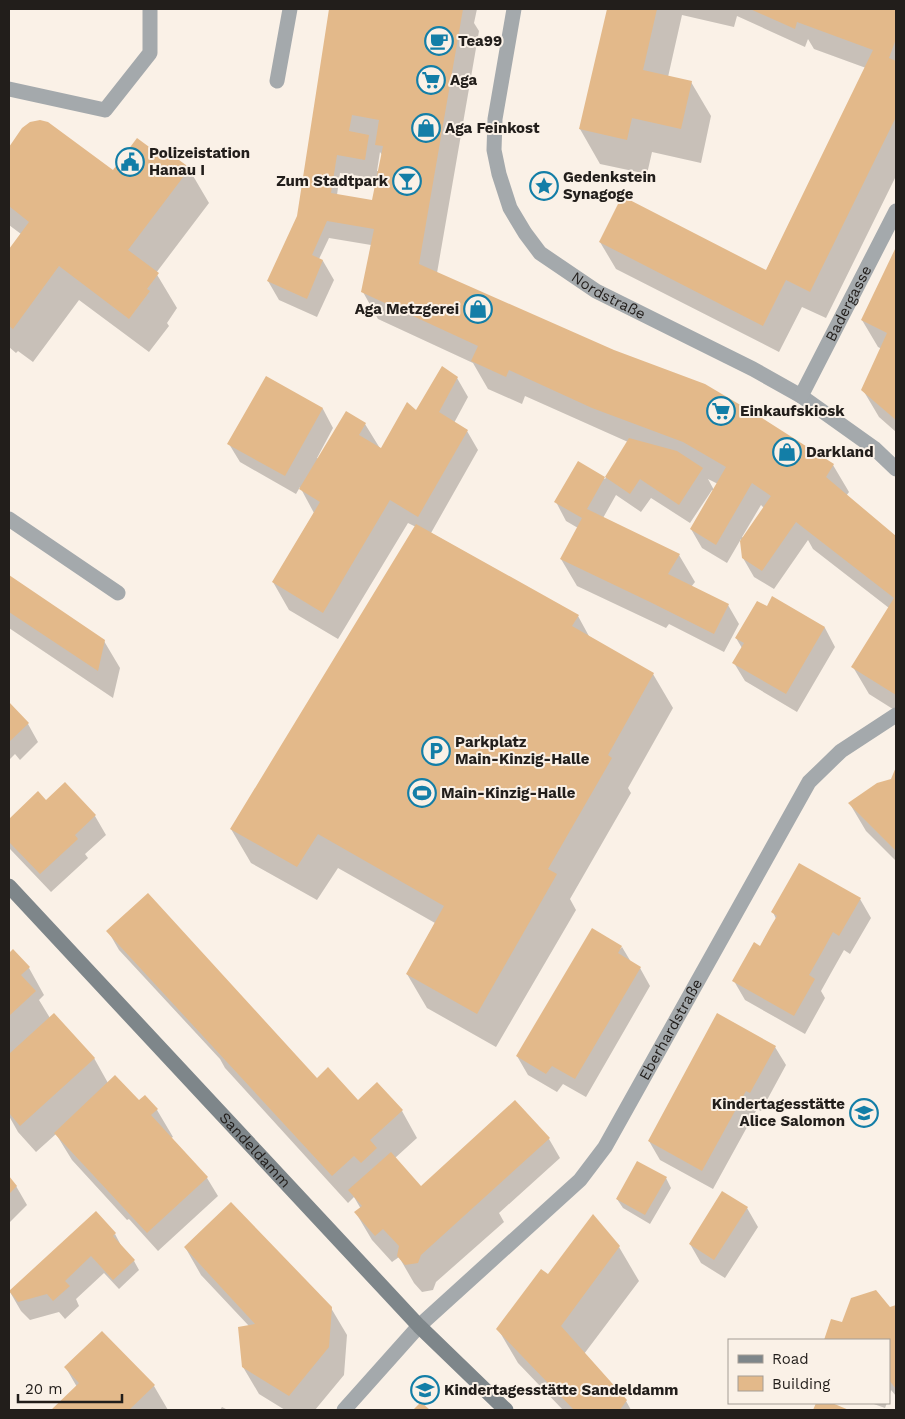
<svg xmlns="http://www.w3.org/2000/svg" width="905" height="1419" font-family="'Work Sans',sans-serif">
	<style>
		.shadow { fill: #0003; fill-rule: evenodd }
		.building { fill: #e3b98a; fill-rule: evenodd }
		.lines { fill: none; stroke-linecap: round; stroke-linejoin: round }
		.lane { stroke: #a4a9ac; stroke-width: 15 }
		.street { stroke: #a4a9ac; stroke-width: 15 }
		.secondary { stroke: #7e868a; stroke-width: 15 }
		.labels { text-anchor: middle; stroke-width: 4; stroke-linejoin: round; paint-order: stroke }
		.poi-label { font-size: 15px; font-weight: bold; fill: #221e1b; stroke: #faf1e7; text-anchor: start }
		.street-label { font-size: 15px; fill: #221e1b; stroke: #faf1e7 }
	</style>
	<rect width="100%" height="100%" fill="#faf1e7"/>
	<path class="shadow" d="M331,9H477L474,23L479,31L437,273L833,465L849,492L846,496L896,537V711L869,694L853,667L889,608L813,549L808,540L774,589L754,577L743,558L741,539L727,563L702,548L691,529L714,491L712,490L690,523L651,498L641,512L616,495L603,518L679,555L695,582L691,587L728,605L739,624L724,652L669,624L666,628L577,586L561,559L578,528L566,521L556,502L578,463L605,479L628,442L525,396L522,404L488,389L473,363L378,319L363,292L371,245L329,238L319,259L323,261L334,280L317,317L279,300L268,281L298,217ZM380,152L382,155L379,171H377ZM340,173L378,179L374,201L337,195ZM708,479L718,484L714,490ZM761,505L764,508L744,538L742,537Z
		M608,9H896V176L826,318L802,307L779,352L616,269L600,242L766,271L866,68L814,49L808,39L805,47L737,16L734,27L682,15L668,77L691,82L711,116L701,163L652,152L647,174L600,164L580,129Z
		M23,129L113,172L160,156L189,169L209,203L156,273L177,308L167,323L169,326L149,352L79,300L33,362L18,351L16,353L9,347V251L21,234L9,225V149Z
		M896,250V432L879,417L863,390L882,349L878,347L862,320Z
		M267,378L323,409L333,428L317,458L319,459L346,413L365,424L381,450L416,412L457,378L468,397L454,423L467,431L478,450L431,533L578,616L590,638L653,674L673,708L628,788L631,793L570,899L576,910L496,1047L427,1008L407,974L435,923L338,868L317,900L251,863L231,829L416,527L408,523L338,639L289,610L273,582L314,513L300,487L296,494L240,462L229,444Z
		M9,576L104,641L120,668L113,698L9,628Z
		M773,598L825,628L835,647L797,712L745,681L734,663L742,648L736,638L768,608Z
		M9,704L28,724L38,742L20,760L15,754L9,760Z
		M896,771V861L866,831L850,804L892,780Z
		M65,784L95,816L106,835L85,854L88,858L51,892L10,849L9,820L38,793L46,802Z
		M860,899L871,918L850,954L844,950L831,973L821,991L825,998L805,1034L745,1000L734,981L760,947L776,919L773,912Z
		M108,931L317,1080L358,1102L402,1111L417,1138L395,1158L421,1188L515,1102L549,1139L560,1158L499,1213L504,1222L436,1282L433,1290L422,1292L414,1283L399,1257L392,1262L372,1240L356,1213L361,1209L354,1197L348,1203L225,1068L220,1059L119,950Z
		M622,947L631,962L640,968L650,986L586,1097L563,1084L557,1092L528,1075L517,1056Z
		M13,951L29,968L44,995L39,1000L50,1018L94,1058L108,1083L139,1102L157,1110L173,1137L171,1138L207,1178L218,1196L158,1251L129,1219L127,1220L72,1160L56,1134L36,1152L18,1132L9,1116V954Z
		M775,1047L786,1065L761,1111L757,1109L713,1189L660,1160L649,1141Z
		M9,1178L16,1186L27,1205L9,1223Z
		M666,1178L671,1188L650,1224L623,1208L617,1199Z
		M747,1208L758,1227L725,1278L701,1263L690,1244Z
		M115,1234L124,1251L134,1261L139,1270L119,1289L104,1273L76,1299L79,1306L65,1319L59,1312L30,1320L21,1311L10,1292Z
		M185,1247L331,1308L347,1335L344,1375L315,1410H285L259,1394L243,1367L249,1326L201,1275Z
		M619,1247L639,1281L584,1354L626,1401L631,1410H563L518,1363L498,1329L548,1276Z
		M896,1306V1396L891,1390L889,1397V1340H825L832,1320L843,1323Z
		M66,1368L154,1386L168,1410H53L77,1387Z
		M871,1403H887L885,1408Z
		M222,1407L228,1410H220Z"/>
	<path class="building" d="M329,9H463L419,264L614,350L705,384L759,416L834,464L826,477L896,536V695L851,667L894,598L796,522L762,571L742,558L740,541L771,496L752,483L716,545L690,529L726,467L683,442L592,408L509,370L506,377L471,361L478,346L361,292L374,229L327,221L312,255L323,260L307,299L267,281L297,216ZM352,115L379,120L375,145L383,146L372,200L331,193L337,155L365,160L369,135L349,131Z
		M607,9H657L643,70L692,81L681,129L632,118L627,140L579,129Z
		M750,9H896V39L889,58L896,61V117L810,292L786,280L763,326L599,242L622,196L766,270L873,50L797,22L795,29Z
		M40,120L48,122L113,170L137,138L160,155L164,149L190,168L128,250L159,273L147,289L150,291L129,319L59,266L13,329L9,326V249L29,222L9,206V147L22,128L30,122Z
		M896,247V420L861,390L887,333L861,320Z
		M442,366L458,377L439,412L468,430L418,517L390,500L323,613L272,582L320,502L299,489L346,411L366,423L359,435L381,448L407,402L416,410Z
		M266,376L323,408L285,476L227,444Z
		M629,438L677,451L703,468L679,505L640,479L630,494L605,477Z
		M578,461L605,477L587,509L680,554L668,574L729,604L714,634L650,602L560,559L582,518L554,502Z
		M416,524L579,615L572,626L654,673L608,755L612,758L548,869L557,874L477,1014L406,974L444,906L318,834L297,867L230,829Z
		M9,575L105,640L98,671L9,612Z
		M772,596L825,627L786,694L732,663L744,643L735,638L757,601L767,606Z
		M9,702L29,723L9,742Z
		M896,767V851L848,803L877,783L891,779Z
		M65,782L96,815L75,835L78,839L40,874L9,842V819L38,791L46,800Z
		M799,863L861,898L839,936L833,932L821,954L809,975L815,979L794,1016L732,981L754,942L760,946L771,926L777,916L771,912Z
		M148,893L317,1078L328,1067L358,1100L377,1082L403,1110L370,1140L377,1148L361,1163L354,1156L332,1176L106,931Z
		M592,928L622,946L618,953L641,967L575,1079L552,1066L546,1074L516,1056Z
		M13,949L30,967L21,975L36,991L9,1016V953Z
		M54,1013L95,1058L20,1126L9,1113V1054Z
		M717,1013L776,1046L750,1093L746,1091L702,1171L648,1141Z
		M115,1075L139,1100L145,1095L158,1109L151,1115L208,1177L147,1233L54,1133Z
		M515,1100L550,1138L421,1255L418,1263L405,1265L397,1256L399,1246L383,1229L375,1236L354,1212L362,1206L348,1190L391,1152L421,1186Z
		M637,1161L667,1177L645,1215L616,1199Z
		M9,1176L17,1186L9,1194Z
		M722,1191L748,1207L714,1260L689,1244Z
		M231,1202L332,1307L329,1347L289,1396L242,1367L238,1327L255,1324L184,1247Z
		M96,1211L116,1233L113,1236L135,1260L113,1280L91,1256L65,1281L70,1286L53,1301L47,1294L18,1302L9,1291Z
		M593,1214L620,1246L561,1326L627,1400L620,1410H574L496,1329L541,1269L548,1274Z
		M876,1290L890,1307L896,1305V1389L889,1380V1340H824L831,1319L842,1322L851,1298Z
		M102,1331L155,1385L129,1410H51L79,1383L64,1367Z
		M421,1402L430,1410H413Z
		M816,1403H832L849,1410H813Z"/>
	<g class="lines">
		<path class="lane" d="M277,81L290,9
			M9,89L105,110L150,53V9
			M9,519L118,593"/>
		<g class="street">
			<path id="s1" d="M514,9L495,119L494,150L499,174L510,208L525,233L540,253L596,291L753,369L801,396L874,448L896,469"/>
			<path id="s2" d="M801,396L896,211"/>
			<path id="s3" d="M344,1410L419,1326L580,1180L605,1147L809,782L841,751L896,715"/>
		</g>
		<path class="secondary" id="s4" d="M9,886L419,1326L506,1410"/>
	</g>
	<defs>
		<symbol id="cafe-ring" viewBox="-11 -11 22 22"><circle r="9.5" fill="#faf1e7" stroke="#137ea7" stroke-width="1.5"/><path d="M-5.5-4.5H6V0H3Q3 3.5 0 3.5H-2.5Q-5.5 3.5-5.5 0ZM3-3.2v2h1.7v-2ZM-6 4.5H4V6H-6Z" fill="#137ea7"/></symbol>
		<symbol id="supermarket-ring" viewBox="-11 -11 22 22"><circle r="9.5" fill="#faf1e7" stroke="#137ea7" stroke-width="1.5"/><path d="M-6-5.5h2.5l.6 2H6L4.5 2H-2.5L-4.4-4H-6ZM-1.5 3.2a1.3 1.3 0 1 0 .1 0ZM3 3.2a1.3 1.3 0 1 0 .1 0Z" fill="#137ea7"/></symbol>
		<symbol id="shop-ring" viewBox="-11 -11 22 22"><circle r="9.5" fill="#faf1e7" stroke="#137ea7" stroke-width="1.5"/><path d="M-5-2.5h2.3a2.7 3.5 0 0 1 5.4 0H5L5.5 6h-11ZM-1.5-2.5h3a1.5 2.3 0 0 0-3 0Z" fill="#137ea7"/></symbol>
		<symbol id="civic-ring" viewBox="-11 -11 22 22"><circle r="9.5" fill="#faf1e7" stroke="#137ea7" stroke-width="1.5"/><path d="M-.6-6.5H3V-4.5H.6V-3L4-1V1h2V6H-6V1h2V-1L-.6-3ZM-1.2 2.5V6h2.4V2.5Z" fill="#137ea7"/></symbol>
		<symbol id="bar-ring" viewBox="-11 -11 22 22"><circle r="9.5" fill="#faf1e7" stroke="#137ea7" stroke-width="1.5"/><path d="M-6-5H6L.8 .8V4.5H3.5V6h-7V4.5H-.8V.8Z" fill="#137ea7"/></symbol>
		<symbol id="sight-ring" viewBox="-11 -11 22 22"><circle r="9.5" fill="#faf1e7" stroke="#137ea7" stroke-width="1.5"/><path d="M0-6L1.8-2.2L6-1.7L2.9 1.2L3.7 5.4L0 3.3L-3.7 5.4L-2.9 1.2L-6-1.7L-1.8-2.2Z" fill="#137ea7"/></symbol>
		<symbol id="parking-ring" viewBox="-11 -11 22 22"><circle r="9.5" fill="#faf1e7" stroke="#137ea7" stroke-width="1.5"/><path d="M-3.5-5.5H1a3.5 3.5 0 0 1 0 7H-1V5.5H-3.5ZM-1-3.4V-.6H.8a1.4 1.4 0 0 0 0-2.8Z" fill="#137ea7"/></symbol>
		<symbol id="stadium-ring" viewBox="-11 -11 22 22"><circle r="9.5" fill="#faf1e7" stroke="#137ea7" stroke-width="1.5"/><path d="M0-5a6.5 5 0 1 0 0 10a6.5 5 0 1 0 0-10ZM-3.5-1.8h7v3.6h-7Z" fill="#137ea7"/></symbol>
		<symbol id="school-ring" viewBox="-11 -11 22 22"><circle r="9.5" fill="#faf1e7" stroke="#137ea7" stroke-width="1.5"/><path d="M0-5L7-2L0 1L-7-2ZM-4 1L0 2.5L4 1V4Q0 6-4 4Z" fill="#137ea7"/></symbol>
	</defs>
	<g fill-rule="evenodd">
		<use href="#cafe-ring" x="423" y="25" width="32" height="32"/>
		<use href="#supermarket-ring" x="415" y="64" width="32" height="32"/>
		<use href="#shop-ring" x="410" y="112" width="32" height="32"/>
		<use href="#civic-ring" x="114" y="146" width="32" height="32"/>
		<use href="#bar-ring" x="391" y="165" width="32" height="32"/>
		<use href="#sight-ring" x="528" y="170" width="32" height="32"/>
		<use href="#shop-ring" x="462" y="293" width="32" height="32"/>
		<use href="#supermarket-ring" x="705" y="395" width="32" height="32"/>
		<use href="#shop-ring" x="771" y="436" width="32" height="32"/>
		<use href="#parking-ring" x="420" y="735" width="32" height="32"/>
		<use href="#stadium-ring" x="406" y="777" width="32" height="32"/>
		<use href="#school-ring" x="848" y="1097" width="32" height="32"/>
		<use href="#school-ring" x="409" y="1374" width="32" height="32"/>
	</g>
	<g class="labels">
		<g class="poi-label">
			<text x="458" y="46">Tea99</text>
			<text x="450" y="85">Aga</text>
			<text x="445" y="133">Aga Feinkost</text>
			<text x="149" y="158">Polizeistation<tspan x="149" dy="17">Hanau I</tspan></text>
			<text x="563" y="182">Gedenkstein<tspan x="563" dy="17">Synagoge</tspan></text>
			<text x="388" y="186" text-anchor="end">Zum Stadtpark</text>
			<text x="459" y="314" text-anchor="end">Aga Metzgerei</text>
			<text x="740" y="416">Einkaufskiosk</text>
			<text x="806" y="457">Darkland</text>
			<text x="455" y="747">Parkplatz<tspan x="455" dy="17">Main-Kinzig-Halle</tspan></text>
			<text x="441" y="798">Main-Kinzig-Halle</text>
			<text x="845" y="1109" text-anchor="end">Kindertagesstätte<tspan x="845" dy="17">Alice Salomon</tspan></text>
			<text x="444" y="1395">Kindertagesstätte Sandeldamm</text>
		</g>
		<g class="street-label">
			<text dy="5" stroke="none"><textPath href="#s1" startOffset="338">Nordstraße</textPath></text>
			<text dy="5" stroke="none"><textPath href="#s2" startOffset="104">Badergasse</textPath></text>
			<text dy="5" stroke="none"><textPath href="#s3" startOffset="506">Eberhardstraße</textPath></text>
			<text dy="5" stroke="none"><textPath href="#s4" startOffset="361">Sandeldamm</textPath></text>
		</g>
	</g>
	<rect width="905" height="1419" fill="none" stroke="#221e1b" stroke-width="20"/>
	<rect x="728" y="1339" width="162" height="65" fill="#faf1e7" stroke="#a49d95"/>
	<rect x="738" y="1355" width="25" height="8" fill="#7e868a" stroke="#a49d95"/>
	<text x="772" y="1364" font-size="15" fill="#221e1b">Road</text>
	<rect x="738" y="1376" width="25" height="15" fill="#e3b98a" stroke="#a49d95"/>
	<text x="772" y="1389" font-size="15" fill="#221e1b">Building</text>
	<path d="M18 1394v8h104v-8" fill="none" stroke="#221e1b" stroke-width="2.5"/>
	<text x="25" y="1394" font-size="15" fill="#221e1b" stroke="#faf1e7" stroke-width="4" paint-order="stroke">20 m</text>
</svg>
